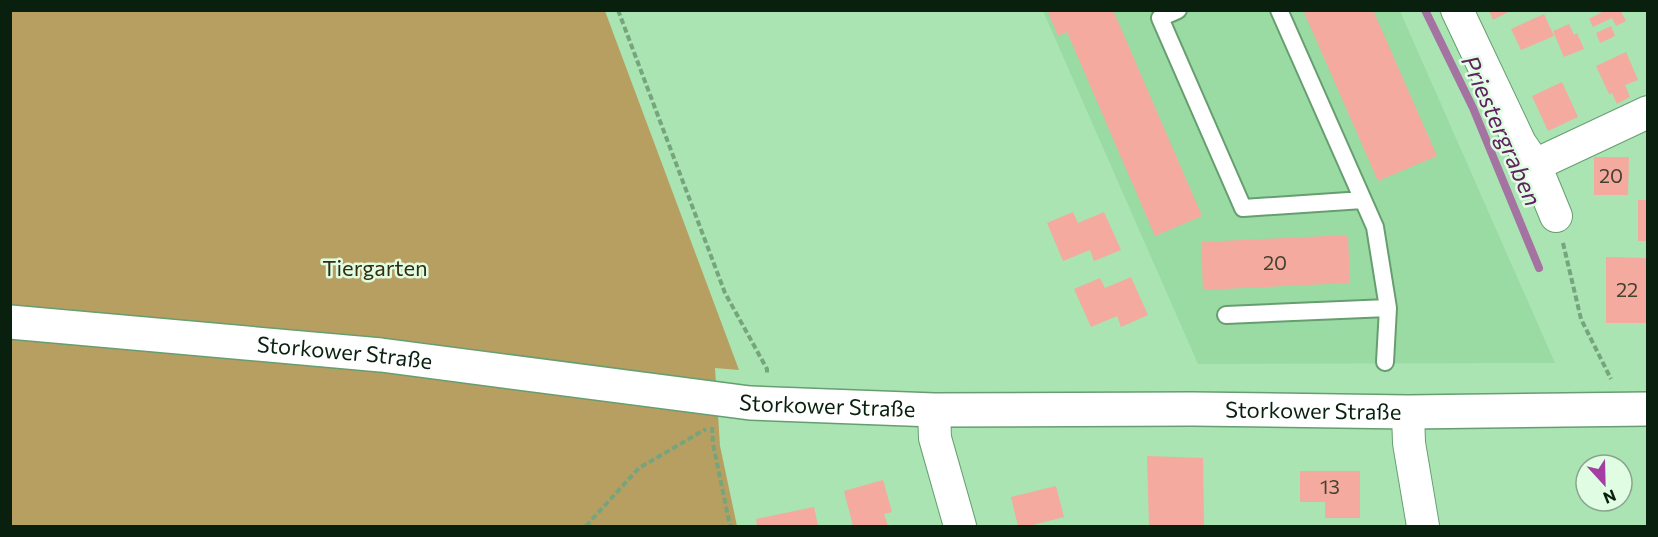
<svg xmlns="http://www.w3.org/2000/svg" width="1658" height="537" font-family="Commissioner,sans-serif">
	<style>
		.built { fill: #9adba4 }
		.green { fill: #b79f62 }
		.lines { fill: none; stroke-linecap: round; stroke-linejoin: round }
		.stream { stroke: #a473a1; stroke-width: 8 }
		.building { fill: #f4aa9f }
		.lane-casing { stroke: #669e70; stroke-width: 20 }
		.street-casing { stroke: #669e70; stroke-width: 34 }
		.secondary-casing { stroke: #669e70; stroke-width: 36 }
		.path { stroke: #76a57d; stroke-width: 4; stroke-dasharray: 6 3; stroke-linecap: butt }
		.lane { stroke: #fff; stroke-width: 16 }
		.street { stroke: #fff; stroke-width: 32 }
		.secondary { stroke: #fff; stroke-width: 33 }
		.labels { text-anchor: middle; stroke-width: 5; stroke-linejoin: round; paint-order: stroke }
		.number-label { font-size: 20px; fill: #444232 }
		.park-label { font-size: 22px; fill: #372c0e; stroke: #e0fde3 }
		.street-label { font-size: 22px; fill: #09200e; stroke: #e0fde3 }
		.water-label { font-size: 24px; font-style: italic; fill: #60225e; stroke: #e0fde3 }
	</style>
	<rect width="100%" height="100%" fill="#a9e4b2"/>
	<path class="built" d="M1043,11H1400L1555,363L1198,364Z"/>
	<path class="green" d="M10,11H605L739,370L715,368L720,446L737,526H11Z"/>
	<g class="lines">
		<path class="stream" d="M1425,10L1473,108L1539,268"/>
	</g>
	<path class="building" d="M1047,10H1113L1202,216L1155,236L1067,32L1058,36Z
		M1303,10H1373L1437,156L1378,181Z
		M1489,10H1512L1493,20Z
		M1606,10H1620L1626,21L1616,26L1612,18L1593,27L1589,19Z
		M1544,14L1554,36L1521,50L1511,29Z
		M1569,24L1574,35L1577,33L1584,49L1564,57L1553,31Z
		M1611,26L1615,36L1600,43L1596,33Z
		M1626,52L1638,80L1625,85L1630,97L1617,104L1612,93L1609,94L1596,66Z
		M1562,82L1578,117L1548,131L1532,96Z
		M1594,157H1629L1628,195H1594Z
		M1638,200H1648V241H1638Z
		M1073,212L1078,223L1104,212L1121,250L1094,261L1090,250L1063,261L1047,223Z
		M1348,235L1350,283L1203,290L1201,242Z
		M1606,257L1648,258V323H1606Z
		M1131,277L1148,315L1121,327L1117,316L1091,327L1074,289L1100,278L1105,288Z
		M1147,456L1203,458L1204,526H1149Z
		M1300,471H1360V518H1325V502H1300Z
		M883,480L892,512L884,514L888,526H853L844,491Z
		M1056,486L1064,517L1029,526H1018L1011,497Z
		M814,507L818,526H757L756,519Z"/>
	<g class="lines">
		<defs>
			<path id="lane" d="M1178,10L1160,18L1243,208L1363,200
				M1279,10L1375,227L1388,308L1385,362
				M1226,315L1388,308"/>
			<path id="street" d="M1457,10L1520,143L1535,165L1556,216
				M1535,165L1648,112
				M934,410L935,438L960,526
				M1408,412L1409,443L1423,526"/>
			<g id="secondary">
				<path id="s1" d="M10,322L381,355L750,403L934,410L1192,409L1408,412L1648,409"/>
			</g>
		</defs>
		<use href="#lane" class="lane-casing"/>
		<use href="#street" class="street-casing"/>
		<use href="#secondary" class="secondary-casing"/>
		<path class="path" d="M618,10L725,293L767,369V374
			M1563,243L1581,319L1611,379
			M712,427L713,444L730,526
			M586,526L639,468L706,429"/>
		<use href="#lane" class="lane"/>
		<use href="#street" class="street"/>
		<use href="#secondary" class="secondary"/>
	</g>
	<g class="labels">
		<g class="number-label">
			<text x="1611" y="183">20</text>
			<text x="1275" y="270">20</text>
			<text x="1627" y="297">22</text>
			<text x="1330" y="494">13</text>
		</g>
		<g class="park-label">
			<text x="375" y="276">Tiergarten</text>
		</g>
		<g class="street-label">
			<text dy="8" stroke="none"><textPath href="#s1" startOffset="336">Storkower Straße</textPath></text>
			<text dy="8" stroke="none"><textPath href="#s1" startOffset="822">Storkower Straße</textPath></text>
			<text dy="8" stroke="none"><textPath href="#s1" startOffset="1308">Storkower Straße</textPath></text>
		</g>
		<g class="water-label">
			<text transform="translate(1501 131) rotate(66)" y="8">Priestergraben</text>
		</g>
	</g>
	<rect width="1658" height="537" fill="none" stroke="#09200e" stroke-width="24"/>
	<g transform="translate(1604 483) rotate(158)"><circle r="28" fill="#e0fde3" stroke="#8aa58e" stroke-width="1.5"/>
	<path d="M0-4.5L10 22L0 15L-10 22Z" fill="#a43ea2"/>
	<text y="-9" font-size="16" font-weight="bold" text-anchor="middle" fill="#09200e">N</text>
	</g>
</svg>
